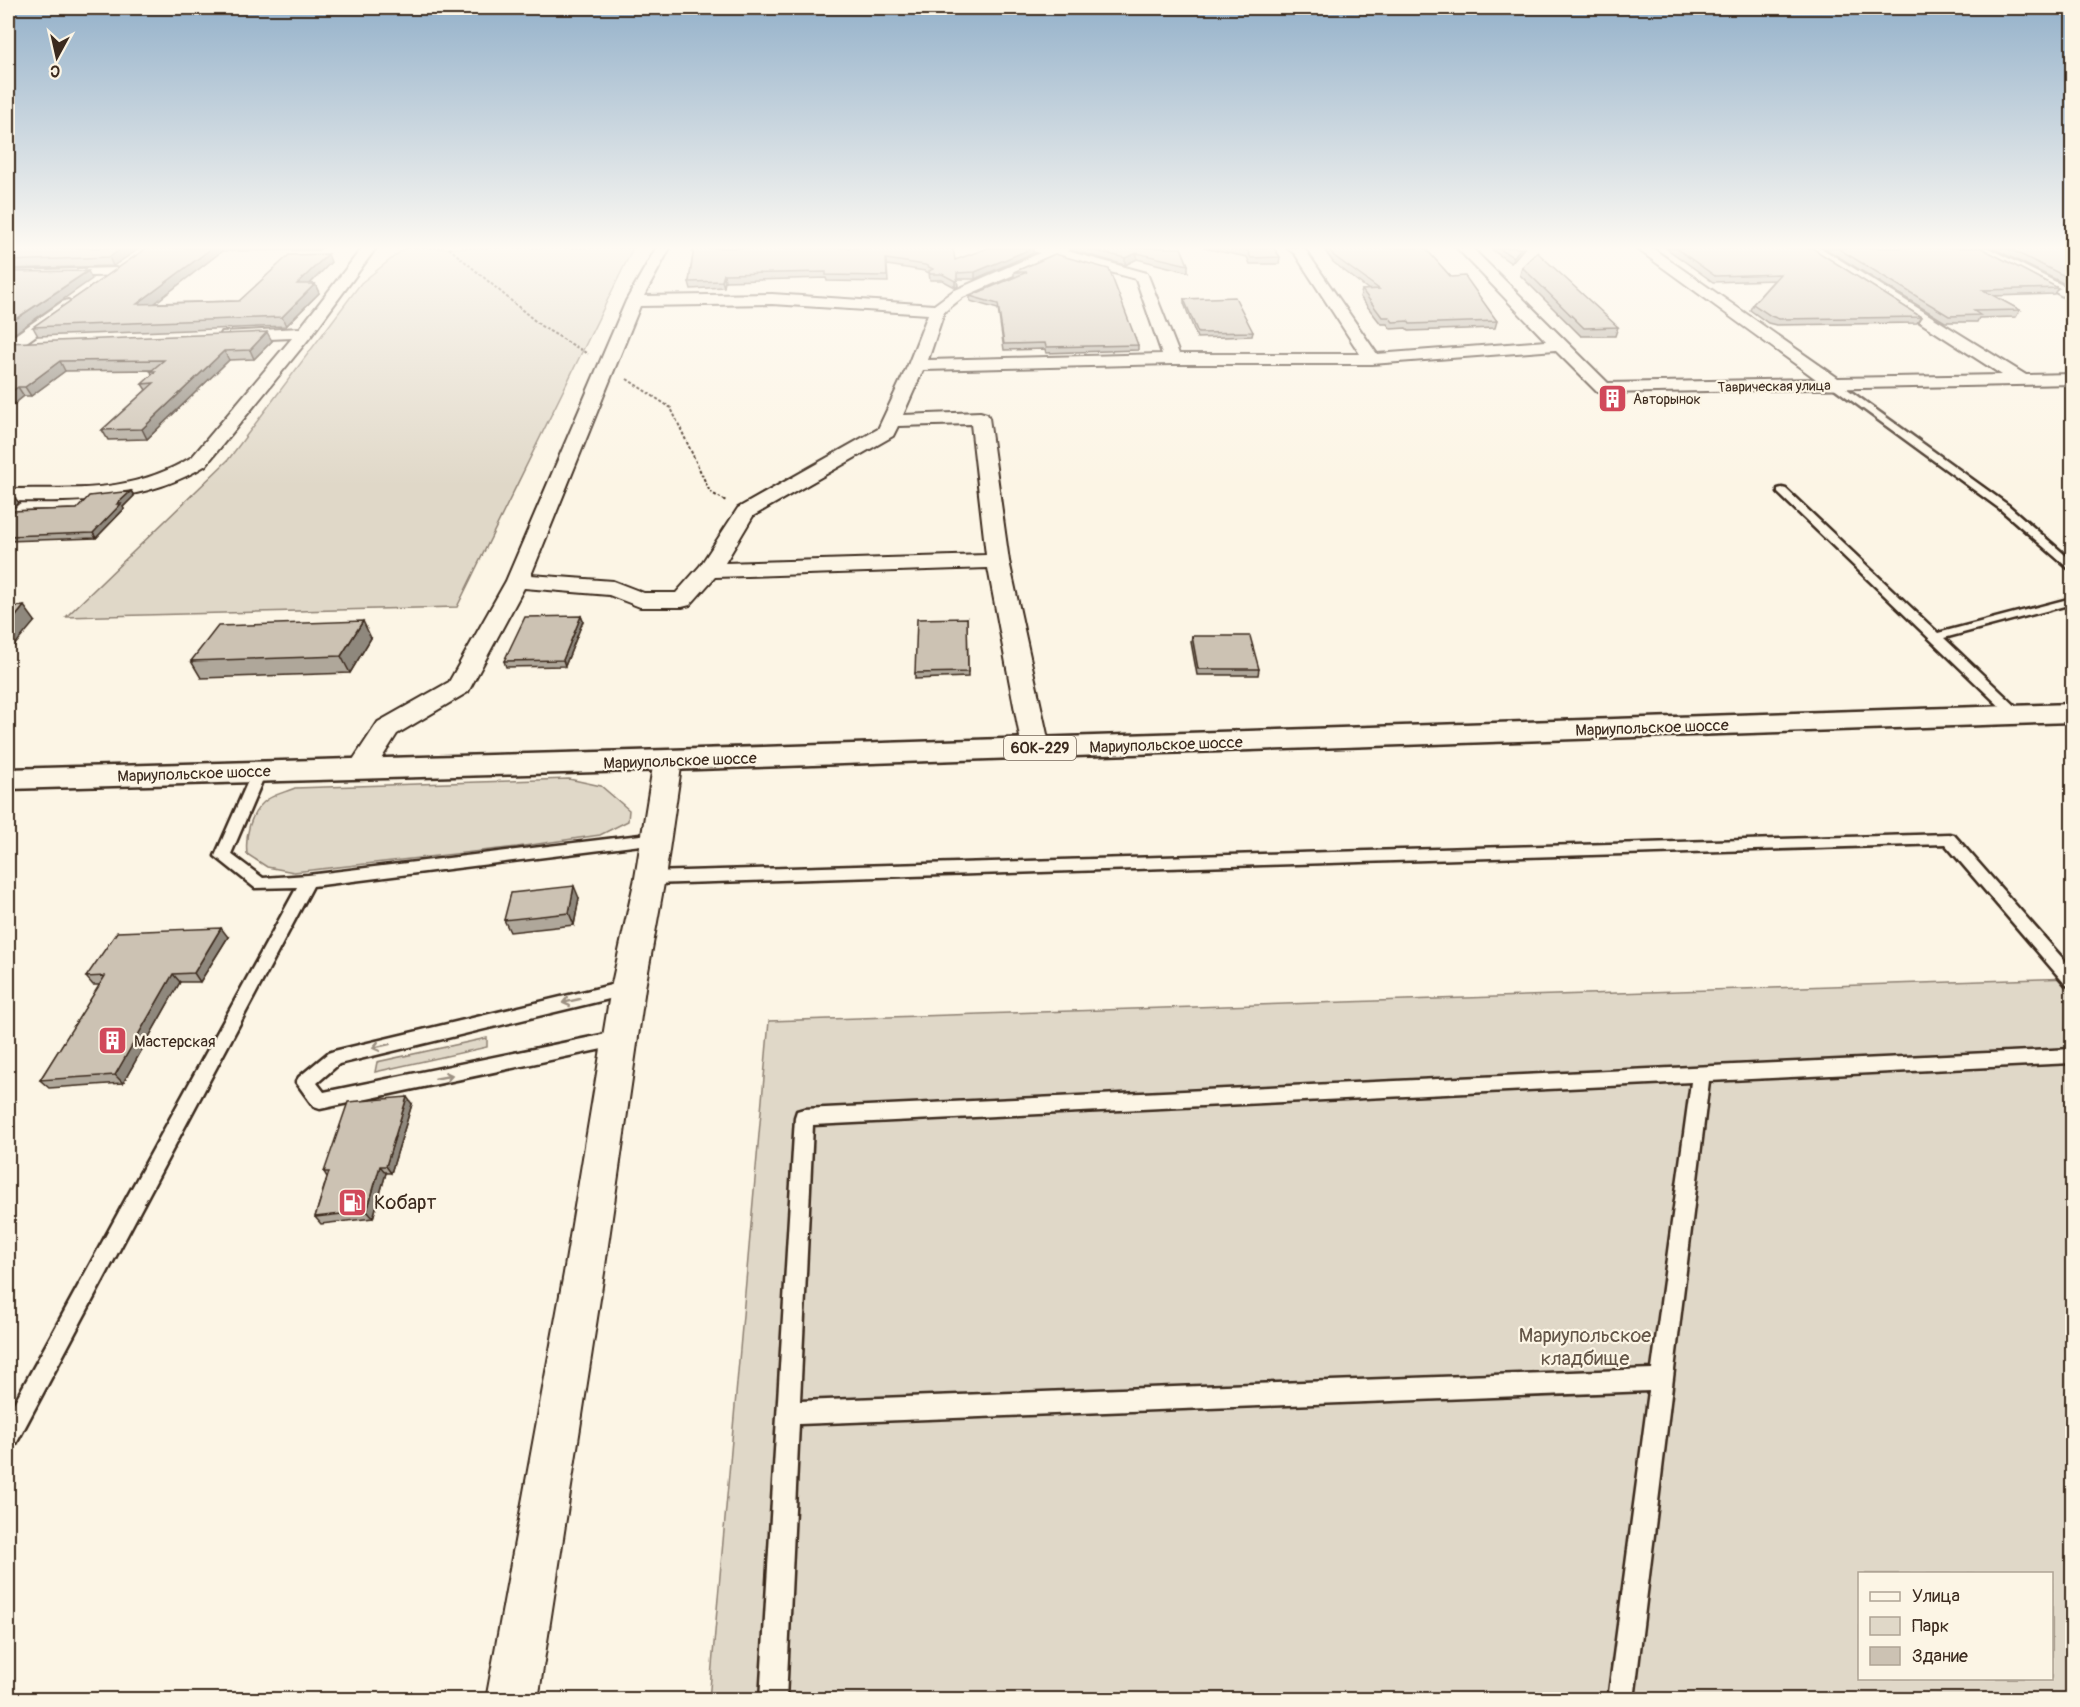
<svg xmlns="http://www.w3.org/2000/svg" width="2080" height="1707" font-family="Pangolin,sans-serif">
	<style>
		.green { fill: #e0d8c8; stroke: #8e8173; stroke-width: 1.5; fill-rule: evenodd }
		.lines { fill: none; stroke-linecap: round; stroke-linejoin: round }
		.lane-casing { stroke: #3b2a1e; stroke-width: 5 }
		.street-casing { stroke: #3b2a1e; stroke-width: 4 }
		.primary-casing { stroke: #3b2a1e; stroke-width: 5 }
		.path { stroke: #3b2a1e; stroke-width: 2; stroke-dasharray: 3 2; stroke-linecap: butt }
		.lane { fill: #fcf5e5; fill-rule: evenodd }
		.street { fill: #fcf5e5; fill-rule: evenodd }
		.primary { fill: #fcf5e5; fill-rule: evenodd }
		.wall { fill: #afa79a; stroke: #3b2a1e; stroke-width: 1.5 }
		.shaded-wall { fill: #8f887d; stroke: #3b2a1e; stroke-width: 1.5 }
		.building { fill: #ccc2b3; stroke: #3b2a1e; stroke-width: 1.5 }
		.oneway { stroke: #9c9082 }
		.labels { text-anchor: middle; stroke-width: 4.5; stroke-linejoin: round; paint-order: stroke }
		.far-street-label { font-size: 14px; fill: #3b2a1e; stroke: #fcf5e5 }
		.far-poi-label { font-size: 14px; fill: #3b2a1e; stroke: #fcf5e5; text-anchor: start }
		.shield { fill: #fcf5e5; stroke: #75675a; stroke-width: 1.5 }
		.shield-label { font-size: 15px; font-weight: bold; fill: #3b2a1e }
		.street-label { font-size: 16px; fill: #3b2a1e; stroke: #fcf5e5 }
		.poi-label { font-size: 16px; fill: #3b2a1e; stroke: #fcf5e5; text-anchor: start }
		.near-poi-label { font-size: 20px; fill: #3b2a1e; stroke: #fcf5e5; text-anchor: start }
		.near-park-label { font-size: 20px; fill: #645648; stroke: #fcf5e5 }
	</style>
	<rect width="100%" height="100%" fill="#fcf5e5"/>
	<filter id="ink" filterUnits="userSpaceOnUse"><feTurbulence type="fractalNoise" baseFrequency=".0167" numOctaves="2"/><feDisplacementMap in="SourceGraphic" scale="12" xChannelSelector="R" yChannelSelector="G"/><feConvolveMatrix kernelMatrix="1 2 1 2 8 2 1 2 1" color-interpolation-filters="sRGB"/></filter>
	<g filter="url(#ink)">
		<path class="green" d="M405,248H633L457,607L66,617L228,460L361,283Z
			M569,779L601,786L629,810L628,821L600,835L517,847L294,872L267,867L247,854C245,836 250,814 264,802C271,795 286,792 295,788Z
			M2072,978V1699L709,1700L769,1021ZM1860,1574H2052V1678H1860Z
			M487,1038V1047L375,1072L377,1062Z"/>
		<g class="lines">
			<defs>
				<path id="lane" d="M1833,383H1839L2008,505L2072,561V569L2068,568L2000,509L1833,387Z
					M1782,488L1786,489L1938,633L2072,598V604L1944,638L2022,712L2024,715L2022,718H2012L1778,493V489Z
					M259,767L266,772L231,854L263,878L308,875L657,833L664,838L657,843L313,886L16,1444L8,1447V1414L297,887L255,888L215,856L252,772Z
					M1949,834L1954,835L2072,969V986L2066,985L1945,844L650,884L645,882L642,878L645,874L650,872Z
					M628,981L634,983L636,988L634,993L339,1064L317,1083L324,1092L621,1031L627,1033L630,1038L627,1043L621,1045L320,1109L314,1107L296,1082L299,1077L328,1053L334,1051Z
					M2072,1049V1063L1709,1081L1634,1700H1608L1649,1391L799,1424L786,1700H760L795,1117L797,1111L804,1109ZM1691,1082L1652,1369L800,1401L813,1125Z"/>
				<path id="street" d="M362,248H376L311,336L206,465C146,503 76,502 8,501V489C76,488 132,494 192,457L292,338L228,341L220,336L222,332L300,328Z
					M656,248H670L644,296L772,294L934,305L953,291L1040,253L1033,251L1031,248H1070L1067,251L1147,273L1179,354H1360L1295,254L1287,248H1304L1377,354L1546,341L1457,248H1472L1608,383L1816,379L1636,248H1652L1838,378L2002,375L1805,248H1821L2026,375L2072,374V384L1603,393L1597,392L1555,350L1372,364H1172L923,370L903,415L980,412L987,414L989,418L1009,561L1050,748L1046,754L1036,757L1026,754L1022,748L988,568L715,577L690,605L682,607H640L609,595L524,588L468,692L397,734L371,775L361,778L351,775L347,769L378,722L449,682L506,581L626,301ZM1055,257L1136,279L1162,354L928,360L944,312L963,297ZM772,304L928,314L908,365L878,429L738,508L700,566L676,593H644L613,581L531,575L640,306ZM971,424L986,555L725,563L753,516L893,436L898,426Z
					M1971,248H1988L2072,290V301Z
					M116,268L123,272L121,275L8,279V271Z
					M68,300L76,305L74,308L14,351L8,352V340L62,302Z
					M668,751L678,754L682,760L665,878L645,988L604,1273L538,1700H486L564,1273L611,988L635,878L654,760L658,754Z"/>
				<path id="primary" d="M2072,704V722L668,770L8,789V769L668,750Z"/>
			</defs>
			<use href="#lane" class="lane-casing"/>
			<use href="#street" class="street-casing"/>
			<use href="#primary" class="primary-casing"/>
			<path class="path" d="M449,248L541,326L588,354
				M627,379L671,408L710,492L726,501"/>
			<use href="#lane" class="lane"/>
			<use href="#street" class="street"/>
			<use href="#primary" class="primary"/>
		</g>
		<path class="wall" d="M8,248H140L113,266L8,269Z
			M147,248H321L318,250L222,251L154,303L239,301L331,262L310,284H315L319,293L286,326L38,336L33,327Z
			M694,248L955,260L1033,253L975,279H957L958,287H955L942,280H930L929,273L925,271L887,265L888,282L827,281L826,278L725,281L724,287L691,289L689,282Z
			M1071,248H1181L1188,265V272L1137,259L1125,265L1071,250Z
			M1203,248H1274L1280,257L1279,264H1250L1247,257Z
			M1323,248H1425L1451,277L1497,321L1495,328L1409,331L1406,328L1391,329L1387,324H1381L1360,297L1362,290H1369L1333,262Z
			M1491,248H1524L1511,263L1495,252Z
			M1666,248H1812L1921,317L1917,323L1776,325L1768,323L1750,310L1753,304L1774,280L1713,282Z
			M1824,248H1981L2058,288L2054,294L1994,296L2020,310L2016,317L1979,318L1977,322H1945Z
			M1992,248H2057L2073,254V288Z
			M1055,254L1138,345V350L1046,353L1045,349L1004,350L998,309L970,301V296L1014,277V272Z
			M1522,267L1618,327L1615,336H1581L1520,275Z
			M1184,299L1253,332L1252,336L1197,338L1184,303Z
			M272,341L254,359L229,360L147,439L108,440L102,430L146,390L142,384L152,375L151,371L153,370L65,371L31,396H24L8,409V343Z
			M131,491L134,496L123,507L124,509L96,538L8,541V498H15L19,503L10,511L77,509Z
			M581,616L583,621L565,666L506,667L504,661Z
			M967,618L968,677L915,679V673Z
			M1192,636L1259,669L1258,675H1197L1191,642Z
			M371,638L350,673L201,678L191,661Z
			M579,898L574,925L510,932L504,920Z
			M228,937L200,982H180L123,1083L49,1088L40,1080L100,985H93L86,977Z
			M412,1104L391,1173H386L373,1218L321,1224L315,1217L327,1177L324,1172Z"/>
		<path class="shaded-wall" d="M123,248H140L113,266L109,257Z
			M212,248H220L222,251L142,313L137,304Z
			M1033,248V253L975,279V272Z
			M1521,248H1524L1511,263L1513,257Z
			M1137,253V259L1125,265V258Z
			M328,254L331,262L301,293L297,284Z
			M88,271L92,279L8,338V324Z
			M724,274L725,281L724,287L722,281Z
			M957,280L958,287H955V281Z
			M315,284L319,293L286,326L282,317Z
			M267,332L272,341L254,359L250,350Z
			M224,351L229,360L147,439L142,429Z
			M60,361L65,371L31,396L25,387Z
			M18,387L24,396L8,409V394Z
			M131,491L134,496L123,507L124,509L96,538L93,533L117,504Z
			M15,498L19,503L8,513V505Z
			M24,606L35,621L8,653V626Z
			M581,616L583,621L565,666L563,660Z
			M363,621L371,638L350,673L341,656Z
			M574,886L579,898L574,925L569,913Z
			M221,928L228,937L200,982L194,973Z
			M173,974L180,982L123,1083L115,1075Z
			M407,1097L412,1104L391,1173L386,1166Z
			M380,1166L386,1173L373,1218L367,1211Z"/>
		<path class="building" d="M8,248H123L109,257L8,261Z
			M147,248H212L137,304L239,301L289,255L328,254L297,284H315L282,317L33,327Z
			M694,248H953L955,260L988,248H1033L975,272L957,273V280L955,281L942,274H930L929,271L933,269L925,265L886,259L887,276L826,275V272L724,274L722,281L689,282Z
			M1085,248H1181L1188,265L1137,253L1125,258Z
			M1233,248H1274L1280,257L1251,258L1247,250Z
			M1328,248H1425L1451,277L1465,276L1497,321L1410,324L1408,321L1393,322L1389,317H1382L1362,290L1379,289L1334,256Z
			M1498,248H1521L1513,257Z
			M1676,248H1812L1921,317L1779,319L1771,316L1753,304L1780,274L1715,276Z
			M1837,248H1981L2058,288L1983,290L2020,310L1974,311L1980,315L1949,316Z
			M2007,248H2057L2073,254V280Z
			M1537,252L1618,327L1584,328L1522,267Z
			M1055,254L1109,269L1138,345L1046,347L1045,343L1004,344L998,304L970,296L1027,272H1014Z
			M88,271L8,324V272Z
			M1235,297L1253,332L1198,333L1184,299Z
			M267,332L250,350L224,351L142,429L102,430L154,383L142,384L156,371H151L164,360L60,361L25,387H18L8,394V343Z
			M131,491L117,504H121L93,533L8,536V511L77,509L89,496Z
			M8,498H15L8,505Z
			M24,606L8,626V607Z
			M581,616L563,660L504,661L525,617Z
			M967,618L968,672L915,673L917,619Z
			M363,621L341,656L191,661L218,626Z
			M1192,636H1250L1259,669H1198Z
			M574,886L569,913L504,920L511,893Z
			M221,928L194,973L173,974L115,1075L40,1080L105,976L86,977L117,932Z
			M407,1097L386,1166H380L367,1211L315,1217L329,1172H324L348,1102Z"/>
		<defs><path id="oneway-shaft" d="M-6 0H5M1.5-3L5.5 0L1.5 3" fill="none" stroke-width="1.6" stroke-linecap="round" stroke-linejoin="round" transform="scale(1.5)"/></defs>
		<g class="oneway">
			<use href="#oneway-shaft" transform="translate(571 1001) rotate(167)"/>
			<use href="#oneway-shaft" transform="translate(381 1046) rotate(167)"/>
			<use href="#oneway-shaft" transform="translate(444 1077) rotate(-11)"/>
		</g>
	</g>
	<linearGradient id="sky" x2="0" y2="1"><stop stop-color="#94b1ca"/><stop offset="0.51" stop-color="#fefaf3"/><stop offset="1" stop-color="#fefaf3" stop-opacity="0"/></linearGradient>
	<rect width="2080" height="486" fill="url(#sky)"/>
	<defs>
		<symbol id="building-square" viewBox="-11 -11 22 22"><rect x="-9" y="-9" width="18" height="18" rx="4" fill="#d1495b" stroke="#fcf5e5"/><path d="M-4-6H4V6H1V3H-1V6H-4ZM-2.5-4.3h1.7v1.8h-1.7ZM.8-4.3h1.7v1.8H.8ZM-2.5-1h1.7V.8h-1.7ZM.8-1h1.7V.8H.8Z" fill="#fff"/></symbol>
		<symbol id="fuel-square" viewBox="-11 -11 22 22"><rect x="-9" y="-9" width="18" height="18" rx="4" fill="#d1495b" stroke="#fcf5e5"/><path d="M-5.5-6h7V0h2V4h1.3V-2.5L3-4.5l.8-.8L6-3V5H2.5V1h-1V6h-7ZM-4.2-4.7v3.2H.2V-4.7Z" fill="#fff"/></symbol>
	</defs>
	<g fill-rule="evenodd">
		<use href="#building-square" x="1596" y="382" width="33" height="33"/>
		<use href="#building-square" x="96" y="1024" width="33" height="33"/>
		<use href="#fuel-square" x="336" y="1186" width="33" height="33"/>
	</g>
	<g class="labels">
		<g class="far-street-label">
			<text transform="translate(1774 386) rotate(-1)" y="5">Таврическая улица</text>
		</g>
		<g class="far-poi-label">
			<text x="1633" y="404">Авторынок</text>
		</g>
		<rect class="shield" x="1004" y="736" width="72" height="24" rx="4.5"/>
		<g class="shield-label">
			<text x="1040" y="753">60К-229</text>
		</g>
		<g class="street-label">
			<text transform="translate(1652 727) rotate(-2)" y="6">Мариупольское шоссе</text>
			<text transform="translate(1166 744) rotate(-2)" y="6">Мариупольское шоссе</text>
			<text transform="translate(680 760) rotate(-2)" y="6">Мариупольское шоссе</text>
			<text transform="translate(194 773) rotate(-2)" y="6">Мариупольское шоссе</text>
		</g>
		<g class="poi-label">
			<text x="134" y="1047">Мастерская</text>
		</g>
		<g class="near-poi-label">
			<text x="374" y="1209">Кобарт</text>
		</g>
		<g class="near-park-label">
			<text x="1585" y="1342">Мариупольское<tspan x="1585" dy="23">кладбище</tspan></text>
		</g>
	</g>
	<rect width="2080" height="1707" fill="none" stroke="#fcf5e5" stroke-width="30"/>
	<rect x="15" y="15" width="2050" height="1677" fill="none" stroke="#3b2a1e" stroke-width="2" filter="url(#ink)"/>
	<rect x="1858" y="1572" width="195" height="108" fill="#fcf5e5" stroke="#afa495" stroke-width="1.5"/>
	<rect x="1870" y="1592" width="30" height="9" fill="#fcf5e5" stroke="#afa495" stroke-width="1.5"/>
	<text x="1912" y="1602" font-size="18" fill="#3b2a1e">Улица</text>
	<rect x="1870" y="1617" width="30" height="18" fill="#e0d8c8" stroke="#afa495" stroke-width="1.5"/>
	<text x="1912" y="1632" font-size="18" fill="#3b2a1e">Парк</text>
	<rect x="1870" y="1647" width="30" height="18" fill="#ccc2b3" stroke="#afa495" stroke-width="1.5"/>
	<text x="1912" y="1662" font-size="18" fill="#3b2a1e">Здание</text>
	<g transform="translate(57 57) rotate(188)" stroke="#fcf5e5" stroke-width="4.5" paint-order="stroke">
	<path d="M0-4.5L10 22L0 15L-10 22Z" fill="#3b2a1e"/>
	<text y="-9" font-size="16" font-weight="bold" text-anchor="middle" fill="#3b2a1e">С</text>
	</g>
</svg>
